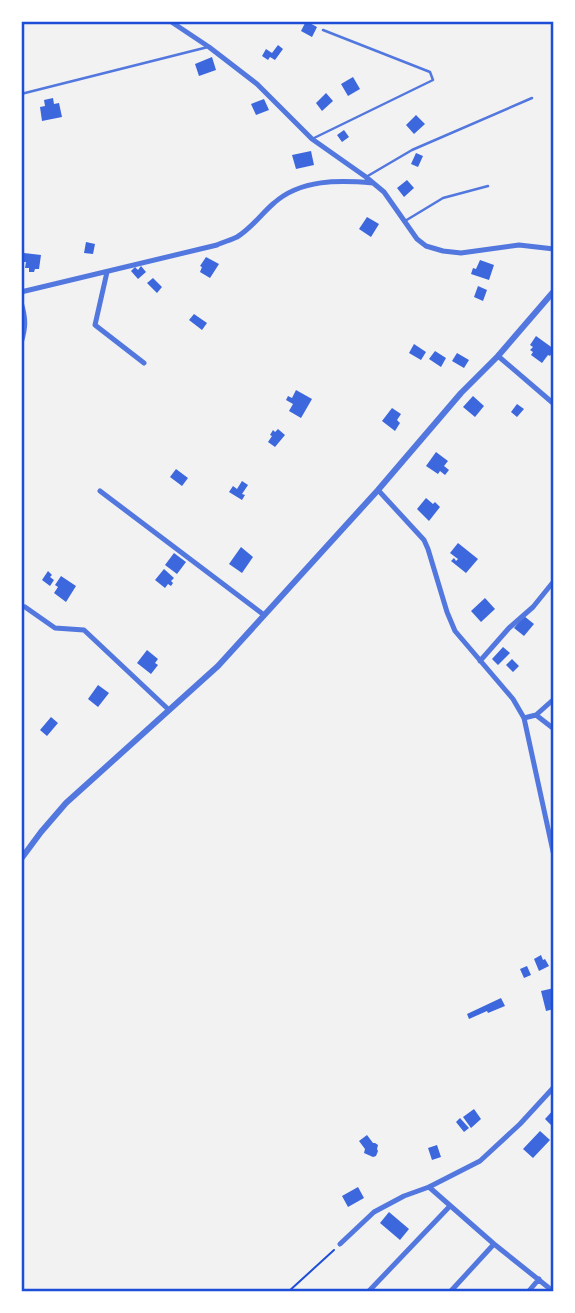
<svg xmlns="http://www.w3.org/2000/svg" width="575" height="1313" font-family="Spectral,serif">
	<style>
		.building { fill: #3d67dc }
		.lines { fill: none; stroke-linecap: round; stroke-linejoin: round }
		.path { stroke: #1d4ed8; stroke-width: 2 }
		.service { stroke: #5277de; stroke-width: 2.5 }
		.minor { stroke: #5277de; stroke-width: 5 }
		.tertiary { stroke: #5277de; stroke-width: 6 }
		.neatline { fill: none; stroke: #1d4ed8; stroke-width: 2.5 }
	</style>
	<rect width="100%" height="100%" fill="#f2f2f2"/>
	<path class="building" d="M306,21L317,27L312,37L301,31Z
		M278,45L283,49L275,60L270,57L268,60L262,56L266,49L272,53Z
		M212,57L216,70L199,76L195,64Z
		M353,77L360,89L348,96L341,84Z
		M326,93L333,101L322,111L316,103Z
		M53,98L54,104L59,103L62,117L42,121L40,107L45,106L44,100Z
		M264,99L269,110L256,115L251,104Z
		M416,115L425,124L414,134L406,125Z
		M344,130L349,137L342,142L337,135Z
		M311,151L314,165L296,169L292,155Z
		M416,153L423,156L418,167L411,164Z
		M407,180L414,188L404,197L397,188Z
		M367,217L379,224L371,237L359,229Z
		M86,242L95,244L93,254L84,253Z
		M24,253L41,255L39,269H35L34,272H29V268H25L26,262H23Z
		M206,257L219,264L210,278L200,272L202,267L200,266Z
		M480,260L494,265L489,280L471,274L473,268L476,269Z
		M141,266L146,272L138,279L131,271L135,267L138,270Z
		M153,278L162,287L157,293L147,283Z
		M478,286L487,290L483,301L474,297Z
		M194,314L207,323L202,330L189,320Z
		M536,336L554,349L550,356L548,355L542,363L531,355L533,352L530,350L533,347L530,345Z
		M414,344L426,352L421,360L409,353Z
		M435,351L446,358L441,367L429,359Z
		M457,353L469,360L464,368L452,361Z
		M296,390L312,399L301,418L289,411L293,404L286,400L288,396L292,398Z
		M473,396L484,406L475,417L463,407Z
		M517,404L524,409L517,417L511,412Z
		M392,408L401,414L397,420L400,423L395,431L382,421Z
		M278,429L285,435L275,447L268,442L272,436L270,435L273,430L275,432Z
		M436,452L448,461L444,466L449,470L445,475L440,471L438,474L426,466Z
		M176,469L188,478L182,486L170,477Z
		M242,481L248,485L242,494L245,495L242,500L229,492L233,486L237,489Z
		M426,498L433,504L435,502L440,507L429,521L417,509Z
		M458,543L478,559L466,573L451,561L454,558L456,561L458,559L450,553Z
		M241,547L253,557L242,573L229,564Z
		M174,553L186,562L177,574L165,565Z
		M164,569L174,578L171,581L173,583L171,586L168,584L165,588L155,580Z
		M48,571L52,575L50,577L54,580L50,586L42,580Z
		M61,576L76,586L66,602L54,593L58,587L55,585Z
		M485,598L495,609L481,622L471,611Z
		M524,616L534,624L524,636L514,628Z
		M503,647L510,653L498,665L492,659Z
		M147,650L158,659L155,663L158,665L151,674L137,663Z
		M512,659L519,666L513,672L506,665Z
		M98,685L109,693L98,707L88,699Z
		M51,717L58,723L47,736L40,730Z
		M541,955L543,960L545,959L549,966L539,971L534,959Z
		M527,966L531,975L524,978L520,969Z
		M554,988V1009L546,1011L541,991Z
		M501,998L505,1006L488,1013L487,1011L469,1019L467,1014Z
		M474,1109L481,1119L471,1128L463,1117Z
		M554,1109V1128L545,1119Z
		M460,1118L469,1128L464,1132L456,1122Z
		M540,1131L550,1140L533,1158L523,1149Z
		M367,1135L373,1143H375L378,1145L377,1149L378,1151L376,1156L373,1157L364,1153L365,1149L359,1141Z
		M437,1145L441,1157L432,1160L428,1148Z
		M358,1187L364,1198L348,1207L342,1196Z
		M389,1212L409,1229L400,1240L380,1223Z"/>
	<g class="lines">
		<path class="path" d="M288,1292L334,1250"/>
		<path class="service" d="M21,94L208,47
			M312,139L433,80L430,72L323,30
			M366,177L412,150L532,98
			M405,221L443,198L488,186"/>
		<path class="minor" d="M170,21L209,47L257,84L312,139L366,177L384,192L417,239L426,246L443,251L461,253L519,245L554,249
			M107,272L95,325L144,363
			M21,292L217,245C223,242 231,240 237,237C252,228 261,214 274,203C301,179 339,180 373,183
			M21,302C26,319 26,327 21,343
			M498,356L554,404
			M378,490L424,540L428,549L447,612L455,631L513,699L524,718L554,856
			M100,491L264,615
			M25,607L55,628L84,630L169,710
			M480,661L509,628L533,607L554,581
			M536,715L554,699
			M524,718L536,715L554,729
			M429,1187L494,1244L554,1292
			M340,1244L374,1212L404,1196L429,1187L480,1161L520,1124L554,1087
			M368,1292L450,1206
			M450,1292L494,1244
			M528,1292L539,1279"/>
		<path class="tertiary" d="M21,859L41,832L66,803L218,666L378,490L461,393L498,356L554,291"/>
	</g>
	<rect width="575" height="1313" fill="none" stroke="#ffffff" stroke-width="46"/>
	<rect x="23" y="23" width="529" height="1267" class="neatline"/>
</svg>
